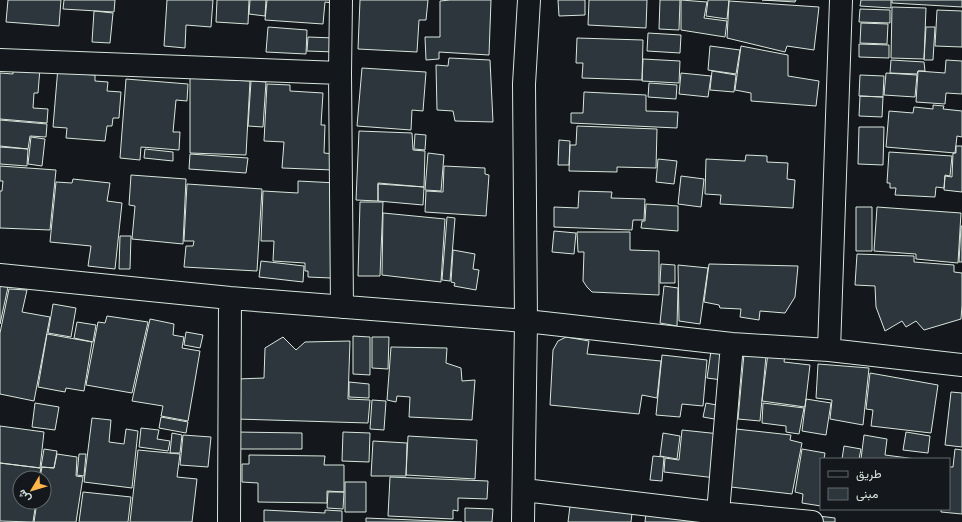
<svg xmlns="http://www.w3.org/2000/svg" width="962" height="522" font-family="Quicksand,Vazirmatn,sans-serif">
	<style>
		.building { fill: #2c363c; stroke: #d8e6dc }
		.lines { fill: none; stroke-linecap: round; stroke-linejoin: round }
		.minor-casing { stroke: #d8e6dc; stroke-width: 24 }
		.minor { stroke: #14181c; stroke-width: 22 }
	</style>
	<rect width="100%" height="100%" fill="#14181c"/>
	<path class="building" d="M8,0H61L59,26L6,22Z
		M64,0H115L114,12L63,9Z
		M167,0H213L211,27L186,25L185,48L164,46Z
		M217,0H249L248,24L216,22Z
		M250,0H266L265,16L249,14Z
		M267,0H333L332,3L325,2L323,24L265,20Z
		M360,0H428L426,20H419L417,52L358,49Z
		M450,0H491L489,55L439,52V59L426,60L425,37H440V1Z
		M558,0H585V15L559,16Z
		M589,0H647L646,28L588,25Z
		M660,0H680L679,30L659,29Z
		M681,0L707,2L704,18L727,21L725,37L681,30Z
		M708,0H729L727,19L706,16Z
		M762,0H796L795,2Z
		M861,0H891V8L860,6Z
		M892,0H962V7L892,3Z
		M729,1L819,7L814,50L787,46L785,52L727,38Z
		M892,7L926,8L924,59L891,58Z
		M860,9L890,10V23L859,22Z
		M937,10L962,11V47L935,46Z
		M94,11L113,13L110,43L92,42Z
		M861,23L888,24L887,44L860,43Z
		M268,27L307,30L306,54L266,52Z
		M926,27H935L933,60H924Z
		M648,33L681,35L680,53L647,51Z
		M308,37L335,38V52L307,51Z
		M577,38L643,40L642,80L582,78L583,63H576Z
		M859,44L889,45V58L859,57Z
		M710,46L740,50L736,74L708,70Z
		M741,46L788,55V76L819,81L816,106L751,101V93L735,90Z
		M449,58L490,60L493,122L455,121L453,111L437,110L436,65L448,66Z
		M643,59L680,61L679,83L642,81Z
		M891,60L924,62L925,71H918L917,74L890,73Z
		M946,60L962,61V94L946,93L945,104L916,102L918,71L945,73Z
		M13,66L40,68L38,93H34L33,108L48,109L47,123L0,119V73L13,74Z
		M58,67L78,74L95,75V81L108,82L107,91L121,92L119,118H113L112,126H107L105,141L66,138L67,128L53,127Z
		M362,68L426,72L423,111L412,110L411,130L357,126Z
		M712,71L736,75L734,92L710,90Z
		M681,73L711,76L708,97L679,94Z
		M886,73L917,75L915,97L884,95Z
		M860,75L884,76L883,97L859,96Z
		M190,78L250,81L246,155L190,153Z
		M126,79L188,84L187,101L176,100L173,132H180L179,150L141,147L140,160L120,158Z
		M251,81L266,82L263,127L248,126Z
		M649,83L677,85L676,99L648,97Z
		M267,84L290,85V91L323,93L321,125H325L324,153L334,154L333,170L282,168L284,142L264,141Z
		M584,92L646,95V111L678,112L677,128L571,123V113H583Z
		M860,96L883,97L882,117L859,116Z
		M933,105L944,106L943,109L962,111V137L957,136L955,153L886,147L889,111L913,113L914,107L933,109Z
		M0,120L47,124L46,137L30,136L28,149L0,146Z
		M577,126L657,129L656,168L617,167V172L569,171L570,145H576Z
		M859,127H884L883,165L858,164Z
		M359,131L412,133L413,150L425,151L424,187L378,183V201L356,200Z
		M415,134L426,135L425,150L414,149Z
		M31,137L45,139L42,166L28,164Z
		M559,140L570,141L569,165H558Z
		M956,146H962V192L944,190L945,176L952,177L953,153H956Z
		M0,147L28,149L27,166L0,164Z
		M145,149L173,152V161L144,158Z
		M889,152L952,156L950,176L945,175L944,188L936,187L935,197L895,195L896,188H890V183H887Z
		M428,153L444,155L441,191L425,190Z
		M190,154L248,158L246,173L189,169Z
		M746,155L767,156V162L788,163L787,179L795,180L793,208L720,204L721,195L705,194L706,159L745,161Z
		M658,159L677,161L674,184L656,182Z
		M0,166L56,170L50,230L0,228V191H2L3,181H0Z
		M444,166L485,168V174L489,175L486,216L425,212L426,191L443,192Z
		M131,175L186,179L183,244L132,239L135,206L129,205Z
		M681,176L704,179L701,207L678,204Z
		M73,179L110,183L107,201L122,203L115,269L88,266L91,246L50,242L56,182L72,183Z
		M298,181L337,183L331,278L308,277V271H305V263L273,261L274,241H261L263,191L298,193Z
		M187,184L262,189L257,271L184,267L186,246H193L194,241H184Z
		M378,184L424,187L423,205L378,201Z
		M579,191L612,192L611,198L645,199L644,220H633L632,230L554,227V207L578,208Z
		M360,202H383L380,276H358Z
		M646,204L678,206V231L641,228L642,221H645Z
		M856,207H872V251H856Z
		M877,207L961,213L958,263L916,259V254L874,251Z
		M383,213L445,219L441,282L382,275Z
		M447,217L455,218L450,281L442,280Z
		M961,226H962V262H959Z
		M554,231L576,233L574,254L552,252Z
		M577,232H630V250L659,251V295L592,292L587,287L583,281L584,252H578Z
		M120,236H131L130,269H119Z
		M453,250L475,254L473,269L479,270L476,290L454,286L455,283L451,282Z
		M857,254L914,256V262L954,265V272L962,273V305L961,319L924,330L916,321L906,327L902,321L885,331L876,307L875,286L855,285Z
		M261,261L304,266L303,282L259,277Z
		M661,264L675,265V283H660Z
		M709,264L798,266L795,297L785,313L760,311L759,320L740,317L741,309L720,308L719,305L704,302Z
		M678,265L708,268L700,324L679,321Z
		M0,286L8,287L0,324Z
		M664,286L678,288L677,326L660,323Z
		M9,289L27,290L22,312L50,317L34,401L0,394V333Z
		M53,304L76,308L71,337L48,333Z
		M107,316L148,322L132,393L86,385L98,322L105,323Z
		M150,319L174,324L173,335L184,337L182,348L200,351L188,421L161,416L163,406L132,401Z
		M77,322L96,325L93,342L74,338Z
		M186,332L203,335L200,348L184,345Z
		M47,334L92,342L84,391L66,388L65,392L38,387Z
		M353,336L370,337V375L353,374Z
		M283,337L296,350L305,342L350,341L348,399L370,400L368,423L236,419L237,379L264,378L265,348Z
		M372,337H389L388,369L372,368Z
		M566,337L589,341L587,354L661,361L657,398L642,395L639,414L550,405L553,350L558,341Z
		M391,347L447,348L446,363L461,368L462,381L475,380L472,420L409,417L410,397L397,396L396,402L387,400Z
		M711,351L726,353L722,380L707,378Z
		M768,353L785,355L784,362L810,365L805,407L762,401Z
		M744,354L766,356L760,421L738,419Z
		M662,355L707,360L703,406L682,404L680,417L656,415Z
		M818,364L869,368L863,425L830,419L832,400L816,398Z
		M870,373L938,385L931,433L871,426L873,410L866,409Z
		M349,382L369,384V398L349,397Z
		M951,392L962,393V447L945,445Z
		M806,399L831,403L826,435L802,431Z
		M372,400L386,401L384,430L370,429Z
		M35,403L59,407L55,430L32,427Z
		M706,403L722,406L720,420L703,417Z
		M763,403L804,408L799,434L786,432V426L762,423Z
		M161,417L188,422L186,433L159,428Z
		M92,418L111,420L109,442L124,444L126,429L138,431L132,488L84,482Z
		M0,426L44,432L40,468L0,463Z
		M141,428L159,430L157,439L170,441L168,451L139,447Z
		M736,429L791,435L790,440L802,443L792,494L731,487Z
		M682,430L720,434L716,478L664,472L665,458L679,460Z
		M236,432L302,433V449H236Z
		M343,432L370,433L369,462L342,461Z
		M906,432L930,436L928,453L903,450Z
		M172,433L182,435L180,453H170Z
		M663,433L680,436L677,459L660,456Z
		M183,435L211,437L208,467L180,465Z
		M864,435L887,439L885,455L916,459H861Z
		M408,436L477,440L475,479L406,475Z
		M373,441L407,443L406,476H371Z
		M844,446L861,449L859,459H842Z
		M44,449L57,451L54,468L41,467Z
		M802,449L825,453L824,459H821V506L802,503L803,494L795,492Z
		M955,449L962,450V514L941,512V509H949V467H953Z
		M138,450L180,454L177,477L197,479L192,522H130Z
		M57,454L77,457L76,476L83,477L76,522H34L37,502H44V478H40L42,467L54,468Z
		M79,454H86L84,476L77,475Z
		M249,455L325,456L324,465H344V492L327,491V503L258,502V483L242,482V464H249Z
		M653,456L664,457L662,481L650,480Z
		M0,463L41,468L39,478H20V502H36L33,522L0,521Z
		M390,477L488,481L487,499L458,498V511L453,510V519L388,516Z
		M345,482H366V512H345Z
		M83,492L131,497L128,522H79Z
		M328,492H344L343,509L327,508Z
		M634,496L631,522H568L571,498Z
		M648,497L701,503L700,522H645Z
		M465,508L493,509L492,522H465Z
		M264,510L325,513V510L342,511V522H264Z
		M786,512L835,518V522H785Z
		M366,518L462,522H366Z"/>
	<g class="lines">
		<defs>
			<path id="minor" d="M341,0L340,73L342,307
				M0,60L340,73
				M0,275L230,298L526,321L732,344L829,350L962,365
				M829,350L841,0
				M524,490L718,513L812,522
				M718,513L732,344
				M229,522L230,298
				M523,522L526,321L524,84L529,0"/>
		</defs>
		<use href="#minor" class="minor-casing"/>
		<use href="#minor" class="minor"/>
	</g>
	<rect x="820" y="458" width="130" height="52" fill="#14181c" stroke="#626a69"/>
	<rect x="828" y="471" width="20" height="6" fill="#14181c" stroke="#626a69"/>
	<text x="856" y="478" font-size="12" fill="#d8e6dc">طريق</text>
	<rect x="828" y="488" width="20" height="12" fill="#2c363c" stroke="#626a69"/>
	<text x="856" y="498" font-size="12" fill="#d8e6dc">مبنى</text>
	<g transform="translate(32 490) rotate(232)"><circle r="19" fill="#14181c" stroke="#626a69"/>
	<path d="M0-3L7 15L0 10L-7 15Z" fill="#ffb74d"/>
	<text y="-6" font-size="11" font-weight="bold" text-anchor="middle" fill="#d8e6dc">ش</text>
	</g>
</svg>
